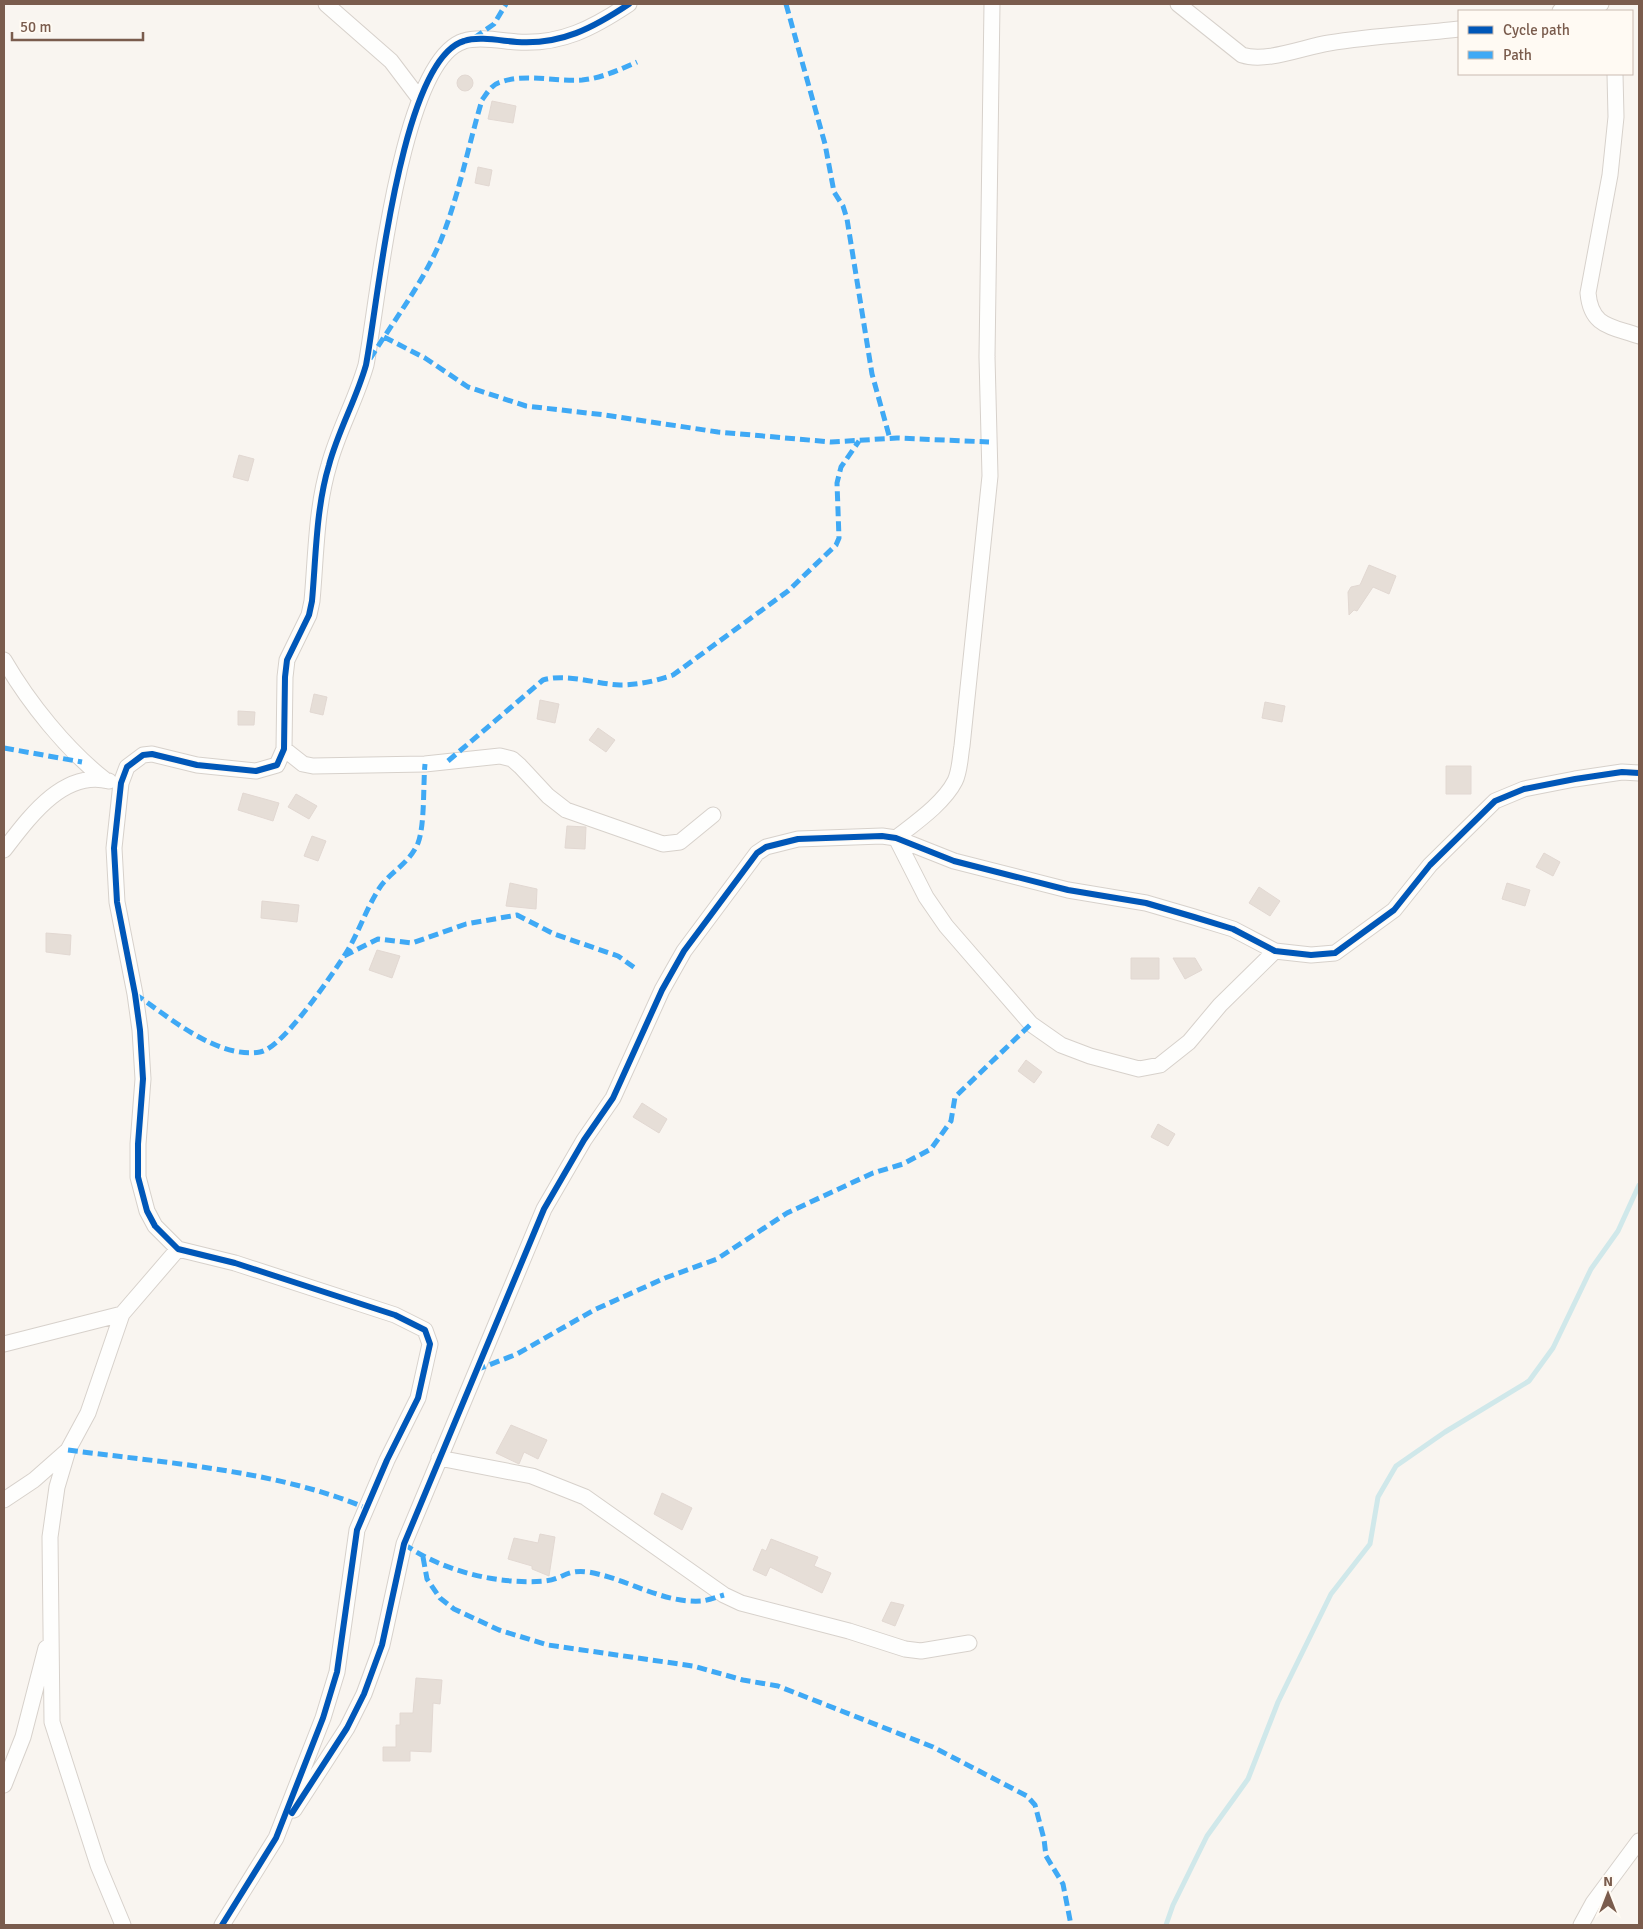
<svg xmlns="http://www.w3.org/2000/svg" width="1643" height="1929" font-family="Signika,sans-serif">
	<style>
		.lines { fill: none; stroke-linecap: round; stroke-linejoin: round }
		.stream { stroke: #d0e8ea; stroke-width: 5 }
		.building { fill: #e6ded7; stroke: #e2d8d2 }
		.street-casing { stroke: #d7d1cb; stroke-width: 17 }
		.street { stroke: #fefefd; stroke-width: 15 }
		.quiet { stroke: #3fa9f5; stroke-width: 5; stroke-dasharray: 10 5; stroke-linecap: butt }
		.cycleway-casing { stroke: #fffaf3; stroke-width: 9 }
		.cycleway { stroke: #0057b8; stroke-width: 6 }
	</style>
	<rect width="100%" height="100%" fill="#f9f5f0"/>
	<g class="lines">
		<path class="stream" d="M1166,1925L1173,1905L1207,1836L1248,1779L1278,1702L1331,1594L1370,1544L1378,1497L1396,1466L1445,1432L1529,1381L1553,1348L1591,1269L1618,1231L1639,1185"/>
	</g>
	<path class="building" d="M457 83a8 8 0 1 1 16 0a8 8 0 1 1-16 0Z
		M492,101L516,106L513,123L488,119Z
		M478,167L492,170L489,186L475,183Z
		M239,455L254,459L248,481L233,477Z
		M1369,565L1396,576L1389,594L1373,587L1357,611L1354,610L1349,615L1348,592L1351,587L1360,585Z
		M314,694L327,697L323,715L310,712Z
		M540,700L559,704L555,723L537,719Z
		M1265,702L1285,706L1282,722L1262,718Z
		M238,711L255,712L254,725H238Z
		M598,728L615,740L606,752L589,740Z
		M1446,766H1471V794H1446Z
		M243,793L279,803L273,821L238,810Z
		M296,794L317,806L309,819L288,807Z
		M567,826L586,827L585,849L565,848Z
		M312,836L326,841L318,861L304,856Z
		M1544,853L1560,862L1553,876L1536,867Z
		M510,883L537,889L536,909L506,906Z
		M1507,883L1530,890L1525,906L1502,899Z
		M1259,887L1280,901L1270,916L1249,903Z
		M262,901L299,905L297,922L261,918Z
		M46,933L71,935L70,955L46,952Z
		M377,950L400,956L392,978L369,970Z
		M1131,958H1159V979H1131Z
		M1173,958H1195L1202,970L1185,979Z
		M1026,1060L1042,1072L1034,1083L1018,1071Z
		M642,1103L667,1119L659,1133L633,1117Z
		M1158,1124L1175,1134L1168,1146L1151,1137Z
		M511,1425L547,1440L538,1459L524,1452L519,1464L496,1453Z
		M662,1493L692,1508L682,1530L654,1514Z
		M540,1534L555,1537L549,1576L532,1569V1566L508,1559L514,1538L538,1543Z
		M771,1539L818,1557L814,1566L831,1573L822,1593L770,1567L766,1576L753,1570L762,1549L766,1551Z
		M891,1602L904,1605L895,1626L882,1621Z
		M416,1678L442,1680L440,1704L433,1703L431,1752L410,1751V1761H383V1747H396V1725H400V1713H413Z"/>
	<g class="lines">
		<defs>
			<path id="street" d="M326,4L391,61L419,98
				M992,4L987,357L990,476L962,746C960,757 960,771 955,781C944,803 915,823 896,838L926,897L946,926L1031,1024L1061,1045L1090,1056L1139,1069L1160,1065L1189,1042L1220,1005L1275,951
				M1178,4L1242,55C1266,63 1304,47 1329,43C1372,36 1416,34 1459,29
				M1560,11L1601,4
				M1615,74L1616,117L1610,175L1588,293C1591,327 1611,326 1639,336
				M4,660C29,703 66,749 104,779
				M284,749L303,764L313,766L425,764L500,756L512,759L520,766L548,796L566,810L663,844L680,842L713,815
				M4,850C28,819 63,769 109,781
				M4,1344L122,1314
				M439,1458L532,1476L585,1497L724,1595L741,1603L849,1631L905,1649L921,1651L969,1643
				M4,1500L34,1480L68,1450
				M4,1785L23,1737L46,1648
				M294,1810L347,1728L364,1694L382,1645L404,1544L544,1209L584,1140L613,1098L662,990L684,951L757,853L766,847L798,839L882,836L896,838L954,861L1068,890L1146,903L1194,917L1233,929L1275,951L1311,955L1335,953L1394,910L1430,865L1495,801L1524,789L1575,779L1622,772L1639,773
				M123,1925L98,1865L52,1722L50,1537L57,1487L68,1450L88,1413L122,1314L178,1249
				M222,1925L276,1838L323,1718L337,1672L357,1530L387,1460L418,1398L430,1344L425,1330L395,1315L235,1263L178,1249L155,1226L147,1211L138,1177V1144L143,1079L140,1030L135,994L117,902L114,848L121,783L127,767L143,755L152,754L197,765L256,771L277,765L284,749L285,677L287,660L309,615L312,601C316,557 316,508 329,465C338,431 356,400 366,365C378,303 400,60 464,41C479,36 502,41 517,42C561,45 593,28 629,4
				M1581,1925L1593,1903L1639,1841"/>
		</defs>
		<use href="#street" class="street-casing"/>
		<use href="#street" class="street"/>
		<path class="quiet" d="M786,4L825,144L834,192L843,206L847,219L872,374L890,439
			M474,38L494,24L506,4
			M384,337L425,358L468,387L526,406L605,415L718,432L831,442L897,438L989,442
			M370,359C394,320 423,283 441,240C459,195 468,147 482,100C487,93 492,84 501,82C526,73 556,82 582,80C602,78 619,70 637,62
			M4,748L82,762
			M448,761L543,680C568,673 595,684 620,685C639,685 655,681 673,675L788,591L836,545L839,538L837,483L841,467L859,441
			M344,956L378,939L412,943L466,924L517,915L554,934L618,956L635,968
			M135,994C169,1017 217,1059 260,1052C283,1048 332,975 346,953C358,934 365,912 377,892C387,873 408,866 418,843C425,825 423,784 425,764
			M476,1370L517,1354L594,1310L665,1278L717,1259L787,1213L873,1173L903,1164L931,1149L951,1121L955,1097L1031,1024
			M68,1450C165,1463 276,1470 366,1508
			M404,1544C442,1571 498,1585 545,1581C563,1579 567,1569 588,1572C626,1578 663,1604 702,1601C709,1600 717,1597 724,1595
			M423,1557L427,1579L440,1598L454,1609L499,1630L548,1645L693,1666L743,1680L778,1686L933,1747L1027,1796L1035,1805L1044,1839L1046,1856L1063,1884L1071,1925"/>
		<defs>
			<path id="cycleway" d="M292,1813L347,1728L364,1694L382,1645L404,1544L544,1209L584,1140L613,1098L662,990L684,951L757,853L766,847L798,839L882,836L896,838L954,861L1068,890L1146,903L1194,917L1233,929L1275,951L1311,955L1335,953L1394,910L1430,865L1495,801L1524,789L1575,779L1622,772L1639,773
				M222,1925L276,1838L323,1718L337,1672L357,1530L387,1460L418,1398L430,1344L425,1330L395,1315L235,1263L178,1249L155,1226L147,1211L138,1177V1144L143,1079L140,1030L135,994L117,902L114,848L121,783L127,767L143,755L152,754L197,765L256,771L277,765L284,749L285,677L287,660L309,615L312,601C316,557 316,508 329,465C338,431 356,400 366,365C378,303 400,60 464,41C479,36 502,41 517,42C561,45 593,28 629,4"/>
		</defs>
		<use href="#cycleway" class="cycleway-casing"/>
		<use href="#cycleway" class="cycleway"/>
	</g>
	<rect width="1643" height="1929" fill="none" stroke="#7a5c4d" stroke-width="10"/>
	<rect x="1458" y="10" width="175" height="65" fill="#fffaf3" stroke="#cabbb1"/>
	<rect x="1468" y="26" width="25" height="8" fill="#0057b8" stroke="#cabbb1"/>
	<text x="1503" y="35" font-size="15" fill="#7a5c4d">Cycle path</text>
	<rect x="1468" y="51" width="25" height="8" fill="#3fa9f5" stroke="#cabbb1"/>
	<text x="1503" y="60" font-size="15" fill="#7a5c4d">Path</text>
	<g transform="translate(1608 1894)" stroke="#fffaf3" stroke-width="4" paint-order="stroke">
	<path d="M0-4L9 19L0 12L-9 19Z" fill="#7a5c4d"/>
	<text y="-8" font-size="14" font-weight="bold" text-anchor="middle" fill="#7a5c4d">N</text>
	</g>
	<path d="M12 32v8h131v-8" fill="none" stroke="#7a5c4d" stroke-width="2.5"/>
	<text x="20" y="32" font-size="15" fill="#7a5c4d" stroke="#fffaf3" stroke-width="4" paint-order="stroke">50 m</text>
</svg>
